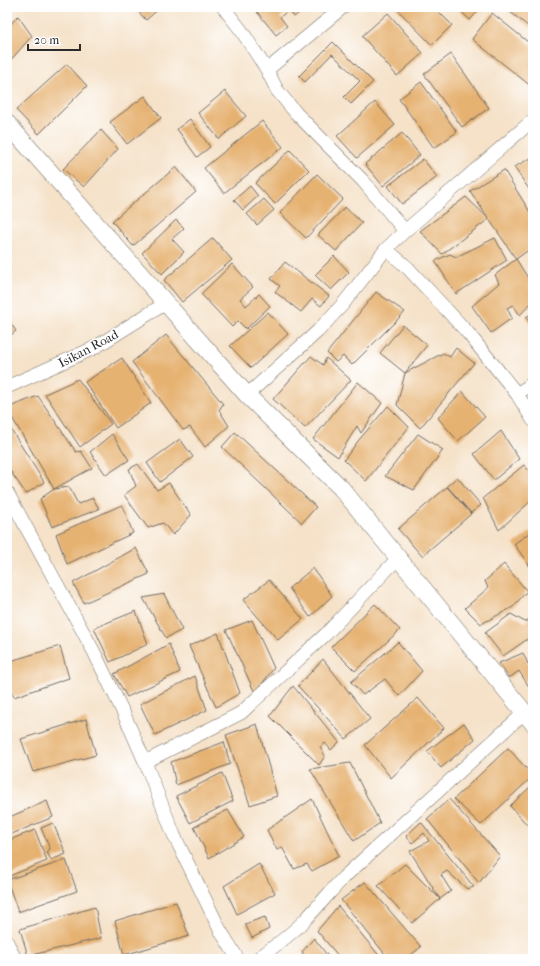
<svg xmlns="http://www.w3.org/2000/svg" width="540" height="966" font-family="'IM FELL French Canon',serif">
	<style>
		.building { fill: #e6b272 }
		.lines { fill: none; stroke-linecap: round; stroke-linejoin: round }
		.minor-casing { stroke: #726b62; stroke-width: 14 }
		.tertiary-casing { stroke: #726b62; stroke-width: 18 }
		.minor { stroke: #fff; stroke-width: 13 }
		.tertiary { stroke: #fff; stroke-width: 17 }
		.labels { text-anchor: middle; stroke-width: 3; stroke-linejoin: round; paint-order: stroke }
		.street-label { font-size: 13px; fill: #2b2b2b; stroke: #fff }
	</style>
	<rect width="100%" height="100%" fill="#fff"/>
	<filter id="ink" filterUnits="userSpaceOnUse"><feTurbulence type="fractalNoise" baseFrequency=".025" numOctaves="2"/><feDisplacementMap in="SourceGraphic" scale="8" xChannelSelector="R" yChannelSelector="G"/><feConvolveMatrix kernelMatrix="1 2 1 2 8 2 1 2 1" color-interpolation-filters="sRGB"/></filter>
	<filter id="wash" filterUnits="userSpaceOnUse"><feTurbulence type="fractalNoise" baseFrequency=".012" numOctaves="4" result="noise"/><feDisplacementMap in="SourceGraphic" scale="16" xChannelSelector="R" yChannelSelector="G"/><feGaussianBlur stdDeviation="0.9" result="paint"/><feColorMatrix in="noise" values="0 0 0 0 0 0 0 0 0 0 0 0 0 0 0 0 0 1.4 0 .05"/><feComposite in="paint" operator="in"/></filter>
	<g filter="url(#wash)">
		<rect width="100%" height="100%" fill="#f5e2c9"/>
		<g id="blocks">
			<path class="building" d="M134,7H161L146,20Z
				M253,7H307L294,17L289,10L280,17L287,26L276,35Z
				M395,7H434L452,25L432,45Z
				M456,7H482L470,20Z
				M504,7H533V30Z
				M388,13L423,53L397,76L362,36Z
				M492,13L533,46L532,87L472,39Z
				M18,16L32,36L7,64V28Z
				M333,42L373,82L351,104L344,97L360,81L332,54L305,82L299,76Z
				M451,54L489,108L462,127L424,74Z
				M67,64L87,86L39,134L16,110Z
				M421,82L457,132L434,148L399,99Z
				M225,91L246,116L219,139L198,113Z
				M145,96L161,118L127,144L110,122Z
				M375,102L395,125L357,158L337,136Z
				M190,119L210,147L197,157L177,129Z
				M262,121L283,147L224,193L204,168Z
				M101,130L118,149L84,187L63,169Z
				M402,133L420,155L383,186L365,164Z
				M290,150L309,170L275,204L255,183Z
				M533,157V195L514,167Z
				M423,159L437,177L402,204L388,186Z
				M176,167L196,192L133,246L112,221Z
				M504,170L533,217V247L516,259L470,191Z
				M317,174L343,199L306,238L280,213Z
				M250,186L258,196L243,210L234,200Z
				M466,197L489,219L442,254L420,231Z
				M264,199L274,210L257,225L247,214Z
				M345,207L362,223L336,251L318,235Z
				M176,220L184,228L172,239L184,252L162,274L142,253Z
				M213,238L232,260L182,302L164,280Z
				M495,238L507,260L456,294L435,261L450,254L456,257Z
				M334,256L349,272L331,290L315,275Z
				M516,259L533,286V301L520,315L513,305L507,308L512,318L491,333L472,306L499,283L495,275Z
				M285,262L329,296L321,306L312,299L301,312L275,292L280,286L271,279Z
				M232,264L253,287L240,299L246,306L259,294L270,306L246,329L238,321L232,327L201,294Z
				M376,292L405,312L352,365L343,356L336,362L327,353Z
				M268,312L288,334L251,368L230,346Z
				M533,313V328L526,317Z
				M7,318L16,331L7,338Z
				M403,325L427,345L405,373L380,353Z
				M166,335L223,404L219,410L229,426L205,447L190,427L183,430L132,362Z
				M456,348L474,363L420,428L397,405L405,373L443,353L450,357Z
				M311,356L323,365L326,358L351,380L305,428L273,399Z
				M122,358L151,403L116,428L85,382Z
				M78,379L111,424L80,447L45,394Z
				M358,382L382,403L361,433L357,426L338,457L313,439Z
				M462,391L485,417L458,441L438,418Z
				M38,396L76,452L81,451L92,468L54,489L7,409V408Z
				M388,406L409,427L366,481L344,460L358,441Z
				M7,423L44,482L26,494L7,466Z
				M501,431L519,459L494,480L474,454Z
				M235,432L316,507L302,523L222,447Z
				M112,434L129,460L106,475L90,452Z
				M418,434L443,450L414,490L385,476Z
				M180,439L193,457L160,482L147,463Z
				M138,464L157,490L169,483L191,515L173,535L163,523L148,528L124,495L136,486L129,469Z
				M524,465L533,476V499L499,530L483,498Z
				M457,477L481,505L471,513L447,486Z
				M69,487L78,504L93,498L99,509L52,527L40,499L54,489Z
				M447,487L471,514L422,556L398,529Z
				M122,505L133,533L67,564L56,534Z
				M533,530V567L531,568L514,544Z
				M136,548L149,574L84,603L73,583Z
				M504,564L527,591L513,607L481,624L465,608L488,588L485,581Z
				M313,568L332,596L310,617L289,588Z
				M269,580L303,619L278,640L243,600Z
				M164,594L182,630L166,638L143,598Z
				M375,604L400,630L355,671L331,647Z
				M136,611L148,644L110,662L94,628Z
				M511,614L525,622L533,616V645L529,638L503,656L485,633Z
				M252,620L274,668L255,693L226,630Z
				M218,633L240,693L216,707L189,646Z
				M398,642L422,671L399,696L385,679L363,695L351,682Z
				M169,644L180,672L127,697L114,674Z
				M60,646L69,678L14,697L7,681V662Z
				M523,653L528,664L533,662V693L519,671L509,678L499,663Z
				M323,659L370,719L346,739L298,686Z
				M195,676L207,710L155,735L140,704Z
				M293,686L339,742L331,750L325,743L320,747L325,756L319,765L270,716Z
				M418,698L444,728L391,778L365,745Z
				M86,719L96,755L33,772L21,739Z
				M464,723L475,739L441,768L427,751Z
				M257,724L277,796L250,805L226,735Z
				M224,742L230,764L176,785L171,762Z
				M508,748L533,776L481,825L454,799Z
				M350,763L380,823L354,841L310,769Z
				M222,773L233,801L190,823L176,796Z
				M532,785L533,827L531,829L510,806Z
				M312,799L339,856L312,871L307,864L294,869L282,847L277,850L267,830Z
				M449,799L500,856L479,883L427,819Z
				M47,801L53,817L7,836V818Z
				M228,810L244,837L209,858L194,827Z
				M421,822L474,887L467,889L447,871L441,875L451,891L440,899L410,851L429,841L424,833L412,843L406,836Z
				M53,823L66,854L51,860L47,852L50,849L41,828Z
				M35,830L47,861L7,877V841Z
				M66,860L77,891L18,912L7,880Z
				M259,864L275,893L237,914L224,886Z
				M405,864L440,899L412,923L378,886Z
				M365,882L421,947L406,959H389L341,900Z
				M176,902L189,936L124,955L115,921Z
				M338,906L382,959H341L317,931Z
				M95,907L101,938L28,956L20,929Z
				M265,917L269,929L252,938L245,924Z
				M314,938L330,959H308L302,952Z"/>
		</g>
	</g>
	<g filter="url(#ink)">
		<use href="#blocks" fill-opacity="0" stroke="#726b62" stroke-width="1"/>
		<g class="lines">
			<defs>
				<path id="minor" d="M223,7L241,30L267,70L277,90L296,113L364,182L405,231
					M267,70L343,7
					M386,249L407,267L468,333L517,394L533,420
					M7,387L94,348L166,303
					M517,394L533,383
					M247,395L318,331L343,304L386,249L405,231L533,120
					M7,492L94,652L124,714L145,762L174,835L220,930L238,959
					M145,762L241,713L326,634L398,558
					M7,942L15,959
					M257,959C274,947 292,934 306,919C319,905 331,891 344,877L524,713"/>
				<path id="tertiary" d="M7,123L247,395L341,488L533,723"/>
			</defs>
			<use href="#minor" class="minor-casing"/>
			<use href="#tertiary" class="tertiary-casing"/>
			<use href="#minor" class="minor"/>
			<use href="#tertiary" class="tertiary"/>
		</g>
	</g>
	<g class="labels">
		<g class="street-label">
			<text transform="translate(88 348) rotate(-28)" y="5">Isikan Road</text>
		</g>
	</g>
	<rect width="540" height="966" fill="none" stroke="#fff" stroke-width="24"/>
	<path d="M28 44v6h52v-6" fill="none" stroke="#2b2b2b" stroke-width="2"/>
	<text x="34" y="44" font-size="12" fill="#2b2b2b" stroke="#ffffff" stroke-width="3" paint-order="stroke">20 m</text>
</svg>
